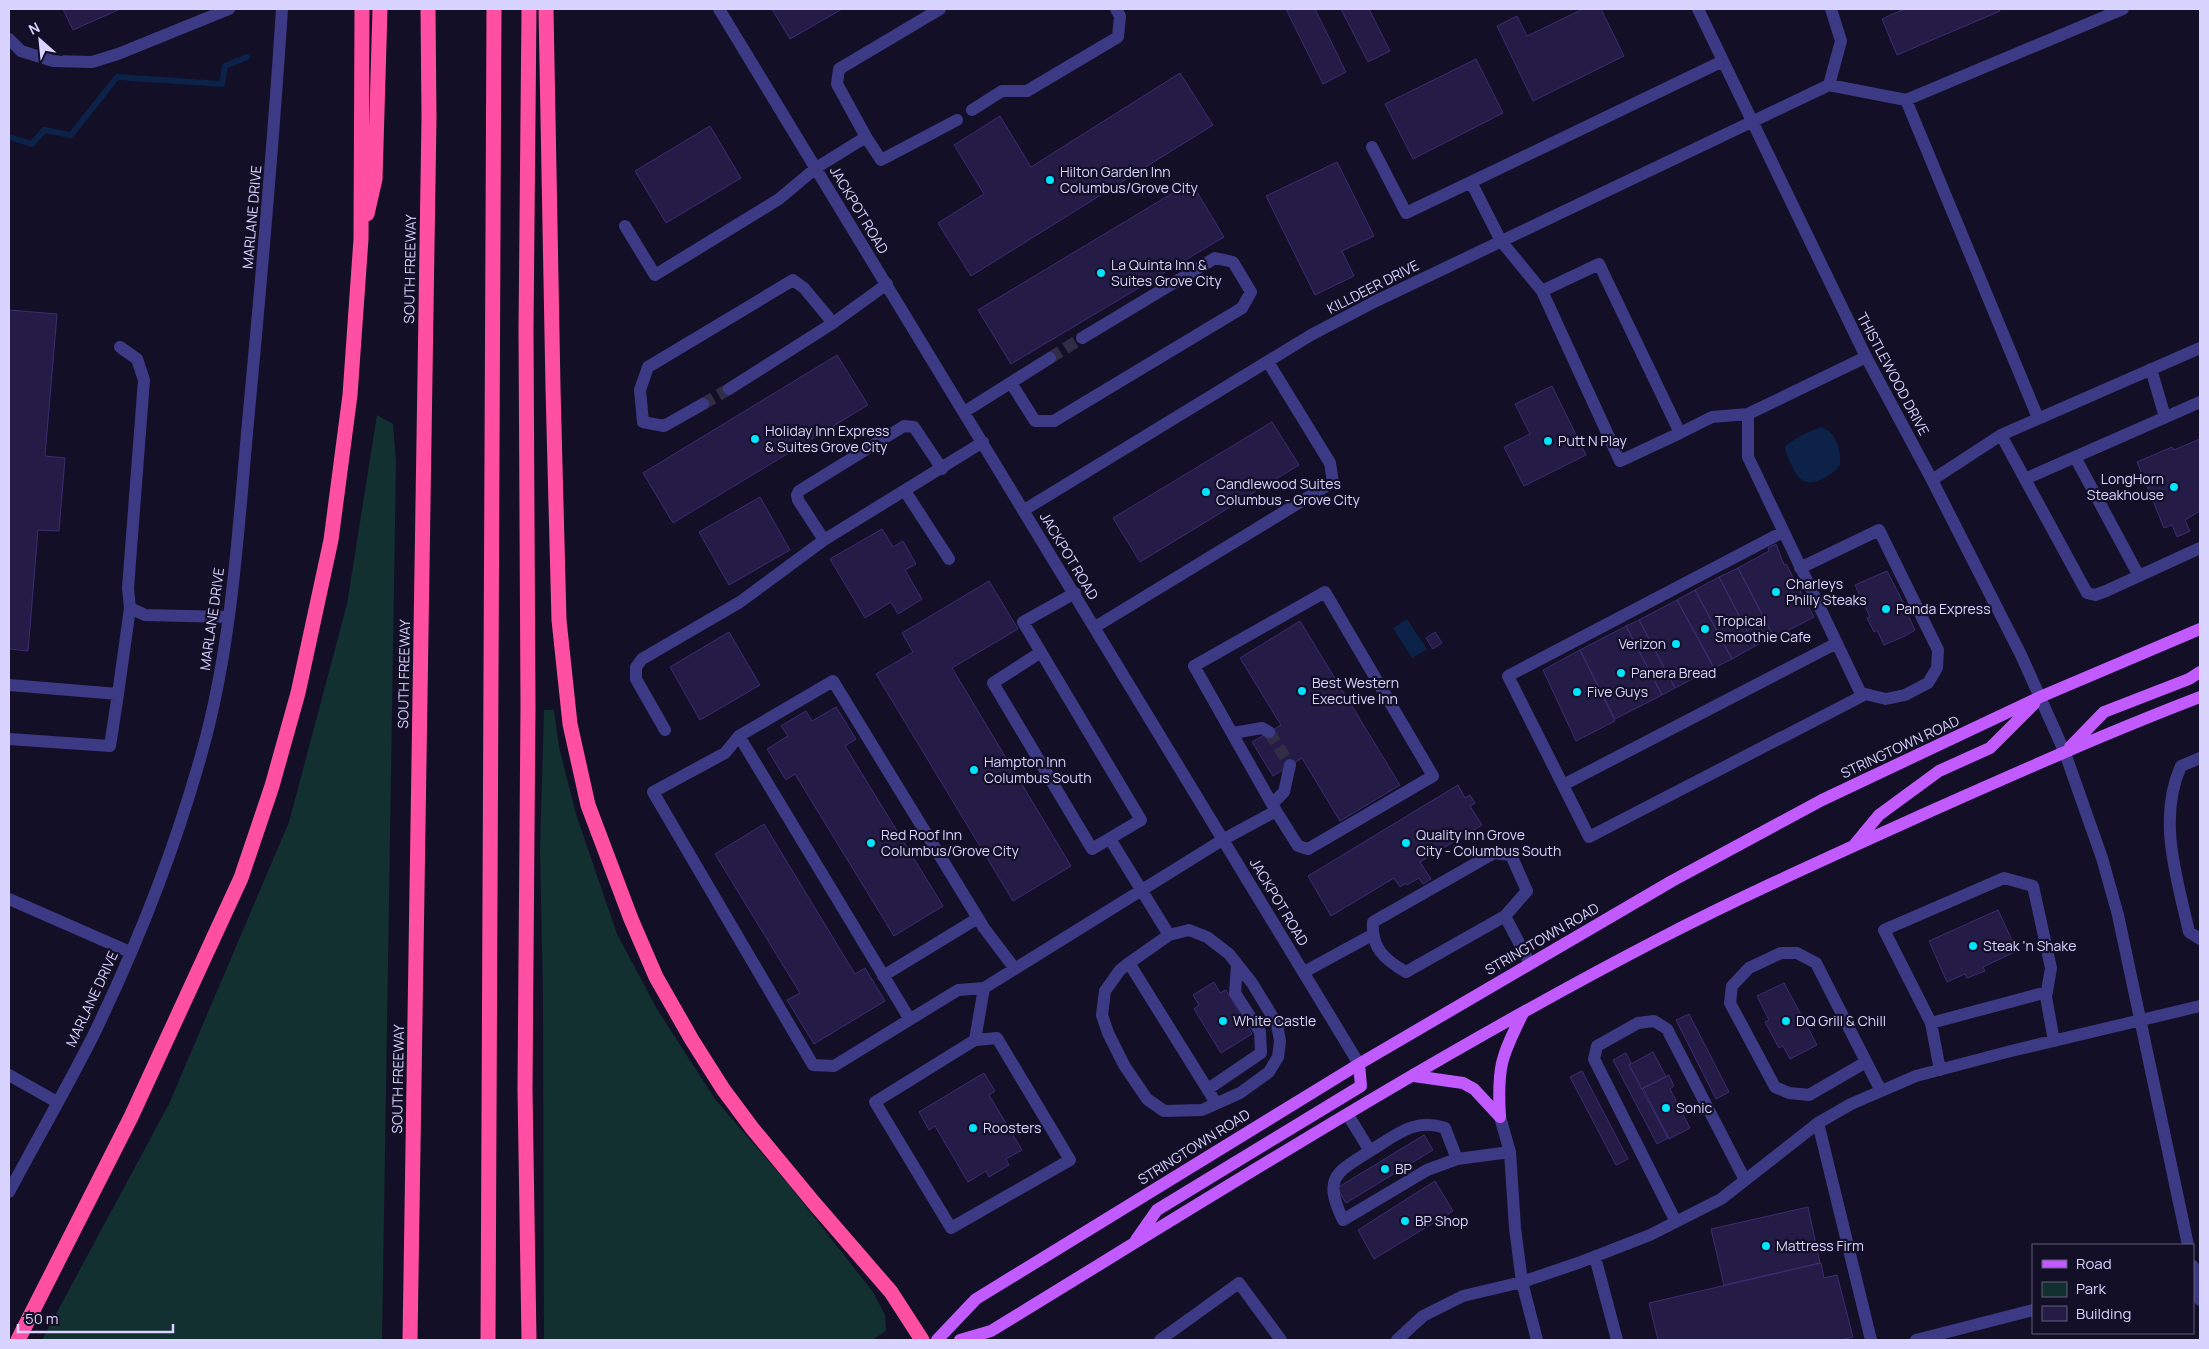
<svg xmlns="http://www.w3.org/2000/svg" width="2209" height="1349" font-family="Manrope,sans-serif">
	<style>
		.green { fill: #12302f }
		.water { fill: #0c2248 }
		.lines { fill: none; stroke-linecap: round; stroke-linejoin: round }
		.stream { stroke: #0c2248; stroke-width: 6 }
		.building { fill: #241b47; stroke: #3b2d73 }
		.minor-tunnel { stroke: #312d47; stroke-width: 12; stroke-dasharray: 12 6; stroke-linecap: butt }
		.minor { stroke: #3d3a85; stroke-width: 12 }
		.major { stroke: #c25bff; stroke-width: 12 }
		.highway { stroke: #ff4fa3; stroke-width: 15 }
		.poi-dot { fill: #00e5ff; stroke: #130f26; stroke-width: 2 }
		.labels { text-anchor: middle; stroke-width: 4.5; stroke-linejoin: round; paint-order: stroke }
		.poi-label { font-size: 14px; fill: #d9d4ff; stroke: #130f26; text-anchor: start }
		.street-label { font-size: 14px; fill: #d9d4ff; stroke: #130f26 }
	</style>
	<rect width="100%" height="100%" fill="#130f26"/>
	<path class="green" d="M377,415L393,424L396,461L382,1340H42L169,1104L289,822L347,604Z
		M544,710H554L559,747L576,814L617,934L657,1009L715,1099L789,1185L873,1292L885,1315L886,1331L872,1340H544L543,997L540,849Z"/>
	<path class="water" d="M1821,427C1837,432 1841,451 1840,465C1833,474 1813,488 1802,480C1797,477 1794,470 1791,464C1788,458 1786,453 1785,446L1800,436Z
		M1407,619L1427,649L1412,658L1393,628Z"/>
	<g class="lines">
		<path class="stream" d="M9,137L32,144L44,130L71,135L117,77L222,84L225,66L247,57"/>
	</g>
	<path class="building" d="M63,9H120L73,30Z
		M772,9H842L790,39Z
		M1286,9H1315L1346,72L1323,84Z
		M1341,9H1369L1390,51L1368,62Z
		M1583,9H1601L1624,56L1533,101L1497,26L1517,16L1527,36Z
		M1904,9H1999L2000,11L1897,55L1882,19Z
		M1476,59L1503,113L1413,159L1385,104Z
		M1180,73L1213,125L971,276L938,223L984,194L954,145L1000,116L1031,167Z
		M710,126L741,178L666,223L635,171Z
		M1337,162L1374,236L1342,251L1354,276L1315,295L1266,196Z
		M1191,182L1224,237L1011,364L978,310Z
		M9,310L57,314L45,456L65,458L59,531L38,530L28,651L9,649Z
		M837,355L868,405L673,523L643,473Z
		M1552,386L1586,455L1524,486L1504,447L1530,434L1515,404Z
		M1272,422L1299,465L1140,562L1113,518Z
		M2200,439V511L2185,520L2190,531L2177,537L2172,525L2164,528L2137,462L2172,447L2174,450Z
		M760,497L790,550L729,585L699,532Z
		M882,529L893,547L903,541L916,564L905,570L922,599L898,614L891,602L865,618L830,559Z
		M1776,544L1784,565L1786,564L1814,617L1774,638L1738,568L1769,551L1768,548Z
		M1738,568L1774,637L1755,646L1719,577Z
		M1887,571L1903,602H1902L1915,630L1905,636L1884,645L1877,630L1874,632L1867,618L1870,617L1855,585Z
		M1719,577L1755,646L1732,659L1695,590Z
		M989,581L1018,629L952,668L1071,866L1013,901L876,674L913,652L902,633Z
		M1695,590L1732,659L1714,668L1677,600Z
		M1677,600L1714,668L1675,688L1639,620Z
		M1639,620L1675,688L1662,695L1626,626Z
		M1300,621L1400,785L1340,821L1302,758L1273,776L1252,742L1281,725L1240,658Z
		M1626,626L1662,695L1615,719L1580,650Z
		M729,632L760,685L700,720L670,667Z
		M1435,632L1442,643L1433,649L1426,638Z
		M1580,650L1615,721L1576,741L1543,670Z
		M836,707L856,739L845,746L943,906L894,936L795,774L786,780L767,749L788,736L781,726L806,711L812,721Z
		M1458,785L1465,798L1470,795L1475,803L1470,806L1482,825L1420,862L1431,879L1423,884L1419,878L1407,885L1406,883L1400,887L1394,878L1331,916L1308,876Z
		M764,824L855,974L865,968L885,1001L814,1044L787,1000L800,993L715,854Z
		M1998,910L2017,951L1983,967L1985,971L1967,978L1965,974L1947,982L1929,941Z
		M1214,982L1220,993L1226,990L1252,1034L1221,1053L1194,1009L1199,1005L1193,995Z
		M1784,983L1817,1045L1790,1059L1783,1046L1779,1048L1765,1022L1769,1020L1757,996Z
		M1689,1014L1729,1092L1716,1099L1676,1020Z
		M1653,1052L1666,1077L1642,1089L1629,1065Z
		M1626,1053L1631,1063L1629,1065L1668,1138L1657,1144L1613,1060Z
		M1582,1071L1628,1159L1616,1165L1570,1077Z
		M984,1073L995,1091L989,1095L1022,1150L1006,1159L1009,1165L989,1177L986,1171L968,1182L935,1126L929,1130L919,1112Z
		M1669,1075L1674,1086L1670,1089L1690,1128L1669,1139L1643,1088Z
		M1424,1135L1433,1150L1346,1203L1337,1188Z
		M1435,1181L1453,1211L1374,1259L1358,1230Z
		M1808,1207L1820,1263L1724,1285L1711,1229Z
		M1821,1263L1824,1278L1837,1275L1853,1337L1840,1340H1658L1649,1303Z"/>
	<g class="lines">
		<path class="minor-tunnel" d="M1050,358L1082,338
			M703,404L729,389
			M1269,732L1290,765"/>
		<path class="minor" d="M719,9L1359,1064
			M1698,9L1866,357L1932,480L2021,655L2065,753L2102,858L2118,915L2188,1245
			M9,39L21,51L53,61L92,62L118,54L229,9
			M1723,61L1471,182L1501,241L1542,291L1599,264L1680,433L1712,417L1748,414
			M1829,85L1841,41L1831,9
			M1906,100L2038,418
			M972,110L1002,91H1027L1118,37L1120,16L1116,9
			M866,137L881,160L957,120
			M1372,147L1406,213L1471,182
			M625,226L655,275L779,199L816,168L866,137L837,84L839,69L940,9
			M1542,291L1620,461L1680,433
			M120,347L137,359L144,380L128,588L130,608L145,615L228,617
			M2151,369L2165,417
			M1011,383L1035,421H1054L1242,308L1251,292L1233,262L1215,258L1082,338
			M729,389L833,323L887,284
			M703,404L664,426L643,422L640,390L648,367L793,280L804,288L833,323
			M964,412L1050,358
			M2001,435L2087,593L2095,595L2106,591L2200,548
			M2075,457L2139,576
			M2025,479L2200,402
			M1932,480L2001,435L2200,348
			M905,491L949,559
			M1024,510L1311,335L1376,301L1829,85L1906,100L2123,9
			M1783,532L1508,676L1589,837L1862,696L1748,457V414L1866,357
			M824,540L798,500L797,495L799,491L904,426L914,427L942,469
			M1800,568L1879,530L1938,650L1937,668L1928,683L1905,695L1886,699L1861,693
			M1095,627L1333,482L1330,463L1268,362
			M1041,652L993,683L1092,849L1141,820L1023,622L1075,593
			M9,685L118,694L110,746L9,739
			M118,694L130,608
			M665,730L636,679V667L642,659L740,602L824,540L983,442
			M1233,733L1262,728L1269,732
			M739,736L909,1018
			M2200,758L2181,766C2157,819 2177,878 2189,932L2200,939
			M1563,785L1837,643
			M1272,804L1284,792L1290,765
			M1110,839L1169,935
			M9,899L130,952
			M1505,916L1527,891L1511,855L1494,853L1373,922C1371,948 1385,960 1406,972L1505,916L1530,964
			M1189,930L1207,937L1229,954L1252,983L1277,1024L1280,1041L1278,1057L1269,1072L1240,1093L1202,1110L1164,1111L1147,1099L1124,1065L1108,1033L1102,1015L1105,991L1120,970L1129,963L1169,935Z
			M1129,963L1216,1103
			M1015,969L984,928L833,681L739,736L725,753L653,792L813,1065L834,1066L958,990L984,988L1224,839L1276,811L1194,666L1325,592L1433,776L1308,849L1298,846L1276,811
			M1304,972L1372,935
			M883,976L978,918
			M1931,1023L2047,992
			M975,1040L997,1038L1070,1160L951,1228L875,1102L975,1040L984,988
			M1866,1062L1809,1095L1789,1093L1775,1087L1730,1003L1732,986L1749,968L1781,953H1797L1816,963L1881,1091
			M1940,1070L1931,1023L1884,930L2004,878L2033,886L2051,968L2046,997L2054,1041
			M9,1075L57,1102
			M1208,1089L1261,1053L1260,1032L1235,993L1237,965
			M1348,1115L1370,1151C1395,1136 1415,1117 1445,1128L1457,1159
			M1500,1117L1510,1152L1515,1228L1522,1282L1537,1340
			M1818,1123L1871,1340
			M1370,1151C1335,1173 1323,1178 1343,1220L1427,1170L1457,1159L1510,1152
			M9,1192C37,1139 67,1088 94,1034C138,943 175,849 202,752C232,645 238,532 248,422C261,284 273,147 282,9
			M1676,1222L1594,1059L1597,1046L1638,1023L1654,1021L1667,1029L1745,1180
			M1595,1257L1617,1340
			M2193,1266L2200,1300
			M1160,1340L1239,1283L1281,1340
			M1397,1340L1423,1316L1463,1296L1522,1282L1578,1263L1650,1235L1721,1199L1818,1123L1851,1104L1916,1076L2011,1051L2200,1006
			M1916,1340L2033,1310"/>
		<path class="major" d="M2070,747L2104,712L2189,679L2200,672
			M1855,844L1879,815L1939,771L1990,748L2034,704
			M1414,1076L1463,1083L1474,1089L1500,1117
			M1500,1117C1497,1067 1501,1057 1523,1013
			M1136,1240L1157,1210L1361,1086L1359,1064
			M937,1340L976,1299L1359,1064L1672,881L1822,800L2040,697L2200,629
			M960,1340L991,1331C1212,1196 1431,1057 1661,938C1746,894 1834,855 1922,815C2014,774 2106,733 2200,697"/>
		<path class="highway" d="M546,9L553,388L559,620L570,724L588,805L631,919L656,977L692,1040L723,1089L752,1128L814,1203L891,1292L922,1340
			M367,214L375,179L380,9
			M18,1340L131,1117L241,878L272,786L298,693L331,540L350,395L361,239L362,9
			M410,1340L429,118L428,9
			M488,1340L494,9
			M529,1340L525,1089L528,706L526,330L529,9"/>
	</g>
	<g class="poi-dot">
		<circle cx="1050" cy="180" r="5"/>
		<circle cx="1101" cy="273" r="5"/>
		<circle cx="755" cy="439" r="5"/>
		<circle cx="1548" cy="441" r="5"/>
		<circle cx="2174" cy="487" r="5"/>
		<circle cx="1206" cy="492" r="5"/>
		<circle cx="1776" cy="592" r="5"/>
		<circle cx="1886" cy="609" r="5"/>
		<circle cx="1705" cy="629" r="5"/>
		<circle cx="1676" cy="644" r="5"/>
		<circle cx="1621" cy="673" r="5"/>
		<circle cx="1302" cy="691" r="5"/>
		<circle cx="1577" cy="692" r="5"/>
		<circle cx="974" cy="770" r="5"/>
		<circle cx="871" cy="843" r="5"/>
		<circle cx="1406" cy="843" r="5"/>
		<circle cx="1973" cy="946" r="5"/>
		<circle cx="1223" cy="1021" r="5"/>
		<circle cx="1786" cy="1021" r="5"/>
		<circle cx="1666" cy="1108" r="5"/>
		<circle cx="973" cy="1128" r="5"/>
		<circle cx="1385" cy="1169" r="5"/>
		<circle cx="1405" cy="1221" r="5"/>
		<circle cx="1766" cy="1246" r="5"/>
	</g>
	<g class="labels">
		<g class="poi-label">
			<text x="1060" y="177">Hilton Garden Inn<tspan x="1060" dy="16">Columbus/Grove City</tspan></text>
			<text x="1111" y="270">La Quinta Inn &amp;<tspan x="1111" dy="16">Suites Grove City</tspan></text>
			<text x="765" y="436">Holiday Inn Express<tspan x="765" dy="16">&amp; Suites Grove City</tspan></text>
			<text x="1558" y="446">Putt N Play</text>
			<text x="2164" y="484" text-anchor="end">LongHorn<tspan x="2164" dy="16">Steakhouse</tspan></text>
			<text x="1216" y="489">Candlewood Suites<tspan x="1216" dy="16">Columbus - Grove City</tspan></text>
			<text x="1786" y="589">Charleys<tspan x="1786" dy="16">Philly Steaks</tspan></text>
			<text x="1896" y="614">Panda Express</text>
			<text x="1715" y="626">Tropical<tspan x="1715" dy="16">Smoothie Cafe</tspan></text>
			<text x="1666" y="649" text-anchor="end">Verizon</text>
			<text x="1631" y="678">Panera Bread</text>
			<text x="1312" y="688">Best Western<tspan x="1312" dy="16">Executive Inn</tspan></text>
			<text x="1587" y="697">Five Guys</text>
			<text x="984" y="767">Hampton Inn<tspan x="984" dy="16">Columbus South</tspan></text>
			<text x="881" y="840">Red Roof Inn<tspan x="881" dy="16">Columbus/Grove City</tspan></text>
			<text x="1416" y="840">Quality Inn Grove<tspan x="1416" dy="16">City - Columbus South</tspan></text>
			<text x="1983" y="951">Steak 'n Shake</text>
			<text x="1233" y="1026">White Castle</text>
			<text x="1796" y="1026">DQ Grill &amp; Chill</text>
			<text x="1676" y="1113">Sonic</text>
			<text x="983" y="1133">Roosters</text>
			<text x="1395" y="1174">BP</text>
			<text x="1415" y="1226">BP Shop</text>
			<text x="1776" y="1251">Mattress Firm</text>
		</g>
		<g class="street-label">
			<text transform="translate(859 210) rotate(59)" y="5">JACKPOT ROAD</text>
			<text transform="translate(252 217) rotate(-85)" y="5">MARLANE DRIVE</text>
			<text transform="translate(410 269) rotate(-89)" y="5">SOUTH FREEWAY</text>
			<text transform="translate(1373 287) rotate(-27)" y="5">KILLDEER DRIVE</text>
			<text transform="translate(1893 374) rotate(62)" y="5">THISTLEWOOD DRIVE</text>
			<text transform="translate(1069 556) rotate(59)" y="5">JACKPOT ROAD</text>
			<text transform="translate(212 619) rotate(-82)" y="5">MARLANE DRIVE</text>
			<text transform="translate(404 674) rotate(-89)" y="5">SOUTH FREEWAY</text>
			<text transform="translate(1900 747) rotate(-25)" y="5">STRINGTOWN ROAD</text>
			<text transform="translate(1279 902) rotate(59)" y="5">JACKPOT ROAD</text>
			<text transform="translate(1542 939) rotate(-30)" y="5">STRINGTOWN ROAD</text>
			<text transform="translate(92 999) rotate(-65)" y="5">MARLANE DRIVE</text>
			<text transform="translate(398 1079) rotate(-89)" y="5">SOUTH FREEWAY</text>
			<text transform="translate(1194 1147) rotate(-32)" y="5">STRINGTOWN ROAD</text>
		</g>
	</g>
	<rect width="2209" height="1349" fill="none" stroke="#d9d4ff" stroke-width="20"/>
	<rect x="2032" y="1244" width="162" height="90" fill="#130f26" stroke="#625e7d"/>
	<rect x="2042" y="1260" width="25" height="8" fill="#c25bff" stroke="#625e7d"/>
	<text x="2076" y="1269" font-size="15" fill="#d9d4ff">Road</text>
	<rect x="2042" y="1282" width="25" height="15" fill="#12302f" stroke="#625e7d"/>
	<text x="2076" y="1294" font-size="15" fill="#d9d4ff">Park</text>
	<rect x="2042" y="1306" width="25" height="15" fill="#241b47" stroke="#625e7d"/>
	<text x="2076" y="1319" font-size="15" fill="#d9d4ff">Building</text>
	<g transform="translate(40 40) rotate(333)" stroke="#130f26" stroke-width="4" paint-order="stroke">
	<path d="M0-4L9 19L0 12L-9 19Z" fill="#d9d4ff"/>
	<text y="-8" font-size="14" font-weight="bold" text-anchor="middle" fill="#d9d4ff">N</text>
	</g>
	<path d="M18 1324v8h155v-8" fill="none" stroke="#d9d4ff" stroke-width="2.5"/>
	<text x="25" y="1324" font-size="15" fill="#d9d4ff" stroke="#130f26" stroke-width="4" paint-order="stroke">50 m</text>
</svg>
